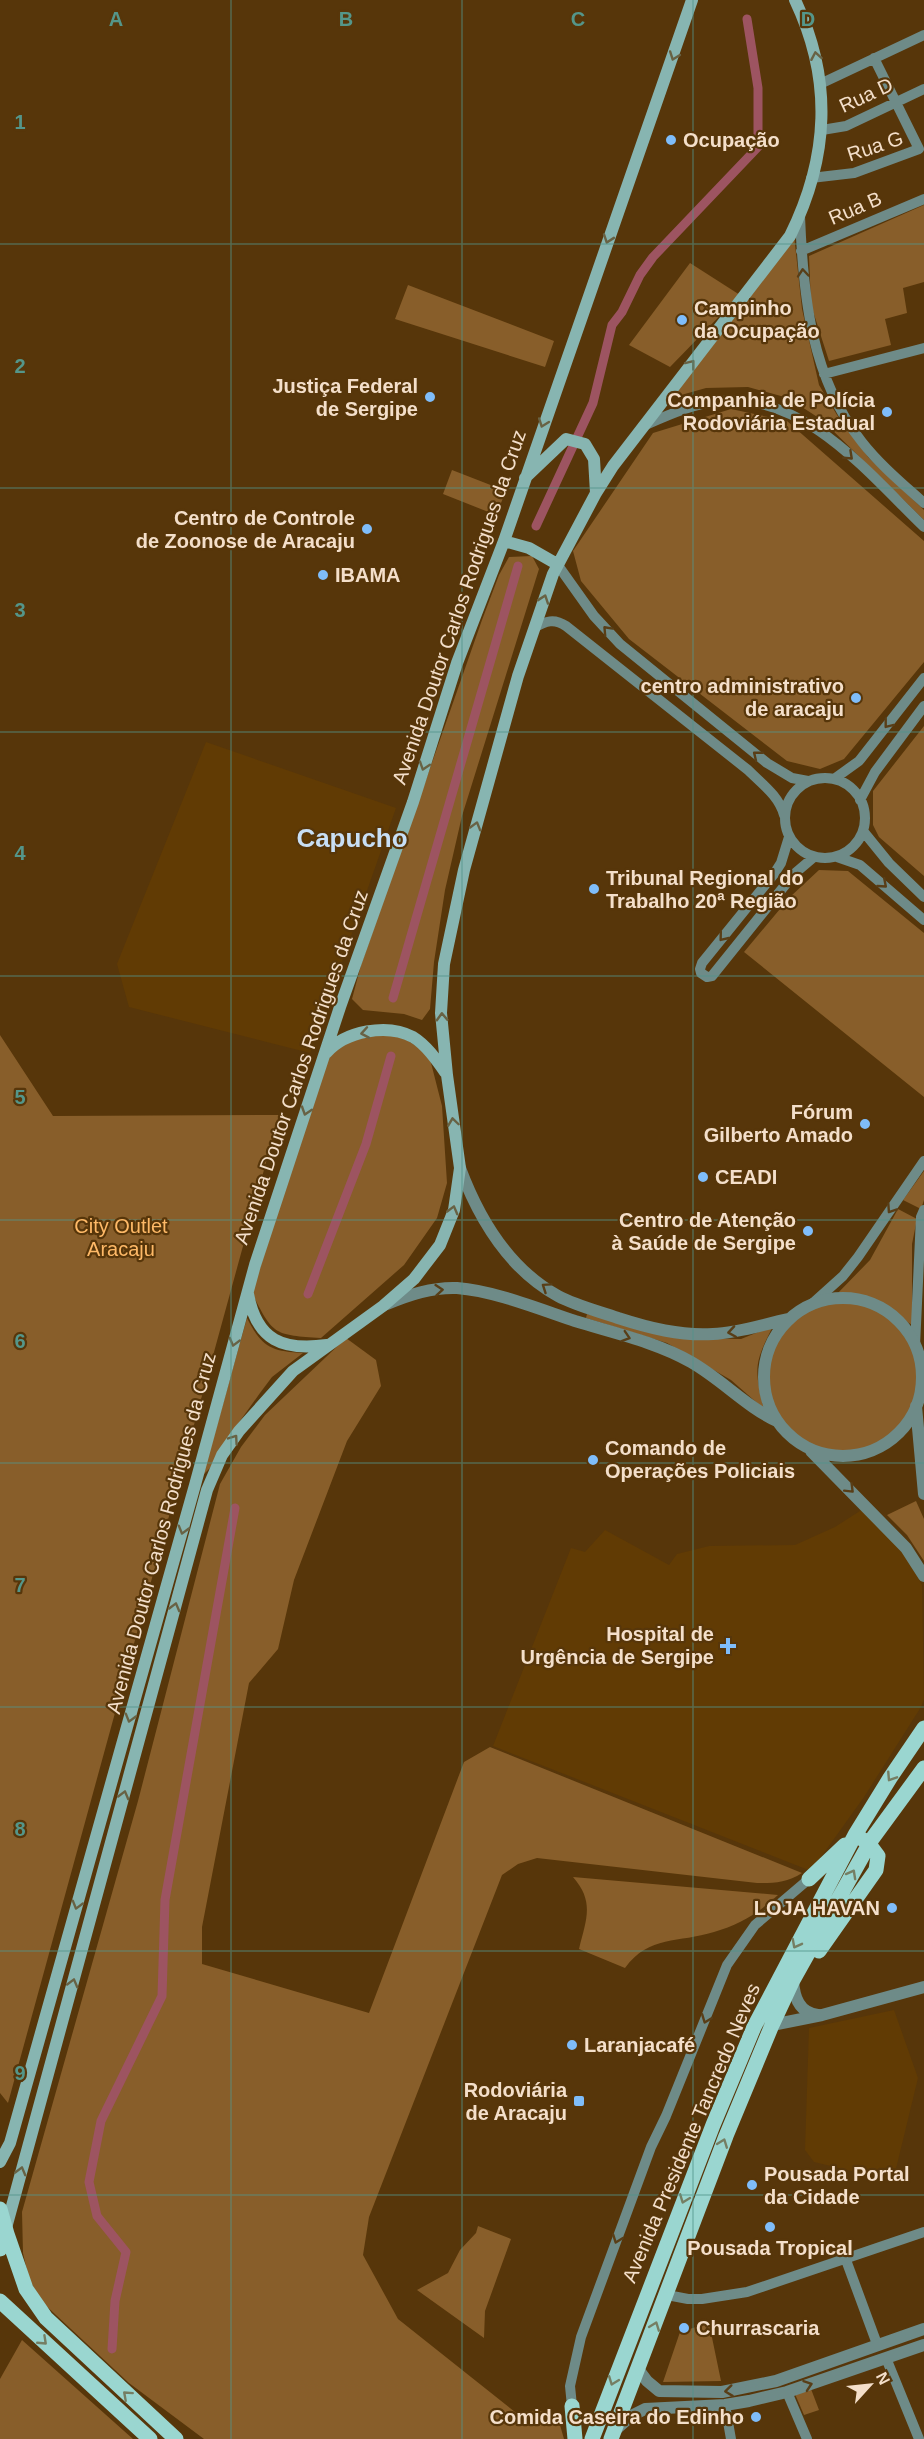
<svg xmlns="http://www.w3.org/2000/svg" width="924" height="2439" font-family="Arial,sans-serif">
	<style>
		.built { fill: #613b04 }
		.green { fill: #885e2a }
		.lines { fill: none; stroke-linecap: round; stroke-linejoin: round }
		.canal { stroke: #9d5461; stroke-width: 9 }
		.minor { stroke: #6e8b88; stroke-width: 10 }
		.tertiary { stroke: #6e8b88; stroke-width: 12 }
		.secondary { stroke: #87b5b1; stroke-width: 12 }
		.primary { stroke: #9ad6d0; stroke-width: 15 }
		.oneway { stroke: #686244 }
		.oneway2 { stroke: #593e17 }
		.oneway3 { stroke: #757e63 }
		.grid { fill: none; stroke: #54968a; stroke-width: 1.5; stroke-opacity: 0.55 }
		.poi-dot { fill: #7fbdfa; stroke: #57360a; stroke-width: 2 }
		.labels { text-anchor: middle; stroke-width: 4.5; stroke-linejoin: round; paint-order: stroke }
		.street-label { font-size: 20px; fill: #f4dfca; stroke: #57360a }
		.poi-label { font-size: 20px; font-weight: bold; fill: #f4dfca; stroke: #57360a; text-anchor: end }
		.park-label { font-size: 20px; fill: #feb967; stroke: #57360a }
		.district-label { font-size: 26px; font-weight: bold; fill: #c8dff6; stroke: #57360a }
		.grid-label { font-size: 20px; text-anchor: middle; font-weight: bold; fill: #54968a; stroke: #57360a; stroke-width: 4.5; stroke-linejoin: round; paint-order: stroke }
	</style>
	<rect width="100%" height="100%" fill="#57360a"/>
	<path class="built" d="M206,742L396,808L310,1053L129,1007L117,964Z
		M863,1509L903,1551L922,1585L924,1699L921,1707L864,1797L811,1871L493,1746L571,1548L585,1552L605,1530L669,1565L677,1554L709,1546L795,1545L835,1527Z
		M894,2010L918,2078L893,2181L814,2162L805,2150L809,2028Z"/>
	<path class="green" d="M924,205V282L903,288L907,313L885,319L891,345L829,361L811,305L809,256Z
		M794,235L802,309L819,385L837,415L868,457L924,510V520L822,420L788,398L748,387L706,388L667,399Z
		M690,263L740,295L670,367L629,345Z
		M408,285L554,341L545,367L395,319Z
		M731,409L787,421L924,541V662L844,759L820,769L787,761L629,639L581,581L573,551L653,433Z
		M452,470L506,491L496,515L443,494Z
		M532,556L539,569L462,816L445,890L434,962L430,1009L422,1020L404,1014L363,1010L352,999L361,965L482,620L499,575L509,557Z
		M924,726V876L879,837L873,825V791Z
		M819,870L848,871L924,933V1097L744,952L790,897Z
		M391,1029L429,1055L442,1106L447,1183L437,1218L404,1265L321,1338C274,1335 273,1335 252,1293L327,1054L359,1032Z
		M0,1035L53,1116L279,1115L8,2103L0,2093Z
		M924,1171V1200L921,1209L903,1200Z
		M898,1209L917,1219L912,1244V1325L868,1296H835L870,1260Z
		M764 1377a78 78 0 1 1 156 0a78 78 0 1 1-156 0Z
		M587,1314L688,1338L741,1339L773,1326C754,1364 754,1368 764,1409L731,1380L667,1343L586,1318Z
		M247,1318C262,1347 270,1351 303,1353L272,1377L260,1393L230,1435L210,1468L203,1475Z
		M346,1338L376,1360L381,1386L347,1441L294,1580L278,1649L249,1683L202,1927V1964L369,2013L464,1762L490,1747L802,1873C787,1883 774,1883 757,1883L537,1858L518,1864L502,1875L369,2217L363,2255L398,2319L515,2412L549,2411L560,2425L564,2439H204L129,2383L42,2302L29,2279L23,2253L22,2212L138,1801L220,1484L241,1447L265,1415Z
		M916,1501L924,1519V1561L907,1535L887,1515Z
		M573,1877L778,1895C759,1913 739,1925 714,1932C679,1943 649,1935 625,1968L579,1949C586,1920 595,1902 573,1877Z
		M478,2226L511,2239L485,2311L484,2338L417,2290L448,2273L460,2250L476,2233Z
		M709,2323L721,2381L663,2382L680,2332Z
		M22,2340L133,2439H0V2379Z
		M811,2389L819,2410L804,2415L795,2394Z"/>
	<g class="lines">
		<path class="canal" d="M536,526L593,403L612,325L622,312L640,275L653,257L758,147V88L747,19
			M393,998L518,566
			M308,1294L366,1144L391,1056
			M112,2349L115,2301L126,2252L97,2216L89,2182L101,2121L162,1996L165,1900L235,1508"/>
		<path class="minor" d="M820,84L924,35
			M822,130L846,126L924,89
			M811,178L854,173L919,149L874,58
			M800,216C803,295 811,378 862,442C880,465 903,484 924,503
			M801,251L924,199
			M824,374L924,348
			M643,426C668,415 694,403 721,401C805,393 869,474 924,527
			M557,564L594,616L620,644L767,763L792,778L808,781
			M534,628C546,621 554,618 566,626L748,770C762,784 779,796 784,815
			M785 818a40 40 0 1 1 80 0a40 40 0 1 1-80 0Z
			M834,779L859,761L924,678
			M860,800L875,772L924,706
			M863,831L889,863L924,897
			M789,837L781,863L774,874L702,963L700,969L701,973L707,977L712,976L794,874L814,857
			M837,857L860,865L924,920
			M813,1303L843,1276L858,1257L924,1161
			M915,1346L921,1217L924,1210
			M846,2260L877,2344
			M667,2295L688,2299H702L747,2292L924,2232
			M886,2358L919,2439
			M787,2392L807,2439
			M725,2405L731,2439
			M572,2406L570,2386L581,2337L651,2147L666,2116L727,1965L755,1925L809,1879"/>
		<path class="tertiary" d="M460,1168C479,1219 509,1269 558,1296C577,1306 598,1311 618,1318C649,1328 680,1336 713,1334C739,1333 764,1324 789,1319
			M764 1377a79 79 0 1 1 158 0a79 79 0 1 1-158 0Z
			M387,1304C409,1295 432,1287 457,1288C495,1291 539,1309 575,1321C614,1333 656,1342 691,1362C721,1379 748,1408 777,1421
			M916,1406L924,1494
			M811,1451L906,1548L924,1576
			M793,1980C794,1997 799,2013 818,2015
			M772,2025L822,2015L924,1987
			M638,2369L647,2381L659,2391L722,2392L776,2381L924,2329
			M614,2431L631,2416L645,2409L725,2405L749,2401L787,2392L924,2345"/>
		<path class="secondary" d="M525,478L566,439L585,444L594,459L596,493
			M504,541L529,548L557,564
			M326,1053C345,1031 387,1023 413,1037C426,1045 436,1059 445,1072
			M248,1294C257,1341 283,1351 327,1345
			M0,2162L10,2143L195,1485L255,1265L340,1007L413,802L457,663L504,541L692,0
			M6,2228L207,1490L222,1455L239,1431L293,1371L383,1306L414,1279L440,1245L454,1210L460,1168L447,1075L441,1013L444,964L464,870L518,676L553,574L596,493L613,466L790,236C829,157 833,80 795,0"/>
		<path class="primary" d="M809,1879L845,1845
			M819,1951L876,1870L878,1856L869,1844L862,1839
			M0,2209L7,2234L0,2249
			M7,2234L26,2289L46,2318L176,2439
			M0,2301L150,2439
			M572,2406L575,2439
			M592,2439L713,2125L754,2027L855,1835L890,1778L924,1728
			M611,2439L726,2136L772,2025L793,1980L872,1839L924,1768"/>
	</g>
	<defs><path id="oneway-chevron" d="M-2-3.5L2.5 0L-2 3.5" fill="none" stroke-width="1.6" stroke-linecap="round" stroke-linejoin="round" transform="scale(1.5)"/></defs>
	<g class="oneway">
		<use href="#oneway-chevron" transform="translate(674 56) rotate(110)"/>
		<use href="#oneway-chevron" transform="translate(816 56) rotate(-100)"/>
		<use href="#oneway-chevron" transform="translate(608 239) rotate(109)"/>
		<use href="#oneway-chevron" transform="translate(691 364) rotate(-52)"/>
		<use href="#oneway-chevron" transform="translate(543 423) rotate(110)"/>
		<use href="#oneway-chevron" transform="translate(544 599) rotate(-71)"/>
		<use href="#oneway-chevron" transform="translate(424 766) rotate(108)"/>
		<use href="#oneway-chevron" transform="translate(476 826) rotate(-74)"/>
		<use href="#oneway-chevron" transform="translate(442 1017) rotate(-92)"/>
		<use href="#oneway-chevron" transform="translate(365 1033) rotate(170)"/>
		<use href="#oneway-chevron" transform="translate(306 1111) rotate(108)"/>
		<use href="#oneway-chevron" transform="translate(453 1122) rotate(-98)"/>
		<use href="#oneway-chevron" transform="translate(453 1210) rotate(-75)"/>
		<use href="#oneway-chevron" transform="translate(234 1342) rotate(105)"/>
		<use href="#oneway-chevron" transform="translate(234 1439) rotate(-55)"/>
		<use href="#oneway-chevron" transform="translate(183 1530) rotate(106)"/>
		<use href="#oneway-chevron" transform="translate(175 1607) rotate(-75)"/>
		<use href="#oneway-chevron" transform="translate(130 1718) rotate(106)"/>
		<use href="#oneway-chevron" transform="translate(124 1795) rotate(-75)"/>
		<use href="#oneway-chevron" transform="translate(77 1905) rotate(106)"/>
		<use href="#oneway-chevron" transform="translate(73 1983) rotate(-75)"/>
		<use href="#oneway-chevron" transform="translate(21 2171) rotate(-75)"/>
	</g>
	<g class="oneway2">
		<use href="#oneway-chevron" transform="translate(803 273) rotate(-95)"/>
		<use href="#oneway-chevron" transform="translate(849 456) rotate(43)"/>
		<use href="#oneway-chevron" transform="translate(607 630) rotate(-133)"/>
		<use href="#oneway-chevron" transform="translate(888 724) rotate(128)"/>
		<use href="#oneway-chevron" transform="translate(757 755) rotate(-141)"/>
		<use href="#oneway-chevron" transform="translate(883 884) rotate(41)"/>
		<use href="#oneway-chevron" transform="translate(723 937) rotate(129)"/>
		<use href="#oneway-chevron" transform="translate(891 1209) rotate(124)"/>
		<use href="#oneway-chevron" transform="translate(546 1287) rotate(-146)"/>
		<use href="#oneway-chevron" transform="translate(439 1290) rotate(-5)"/>
		<use href="#oneway-chevron" transform="translate(732 1332) rotate(171)"/>
		<use href="#oneway-chevron" transform="translate(626 1337) rotate(18)"/>
		<use href="#oneway-chevron" transform="translate(850 1489) rotate(45)"/>
		<use href="#oneway-chevron" transform="translate(706 2019) rotate(111)"/>
		<use href="#oneway-chevron" transform="translate(617 2239) rotate(110)"/>
		<use href="#oneway-chevron" transform="translate(808 2385) rotate(-19)"/>
		<use href="#oneway-chevron" transform="translate(729 2391) rotate(173)"/>
	</g>
	<g class="oneway3">
		<use href="#oneway-chevron" transform="translate(891 1777) rotate(123)"/>
		<use href="#oneway-chevron" transform="translate(852 1874) rotate(-61)"/>
		<use href="#oneway-chevron" transform="translate(796 1944) rotate(118)"/>
		<use href="#oneway-chevron" transform="translate(723 2143) rotate(-69)"/>
		<use href="#oneway-chevron" transform="translate(684 2199) rotate(111)"/>
		<use href="#oneway-chevron" transform="translate(655 2326) rotate(-69)"/>
		<use href="#oneway-chevron" transform="translate(43 2341) rotate(43)"/>
		<use href="#oneway-chevron" transform="translate(613 2381) rotate(111)"/>
		<use href="#oneway-chevron" transform="translate(127 2395) rotate(-138)"/>
	</g>
	<path class="grid" d="M231,0V2439M462,0V2439M693,0V2439M0,244H924M0,488H924M0,732H924M0,976H924M0,1220H924M0,1463H924M0,1707H924M0,1951H924M0,2195H924"/>
	<g class="poi-dot">
		<circle cx="671" cy="140" r="6"/>
		<circle cx="682" cy="320" r="6"/>
		<circle cx="430" cy="397" r="6"/>
		<circle cx="887" cy="412" r="6"/>
		<circle cx="367" cy="529" r="6"/>
		<circle cx="323" cy="575" r="6"/>
		<circle cx="856" cy="698" r="6"/>
		<circle cx="594" cy="889" r="6"/>
		<circle cx="865" cy="1124" r="6"/>
		<circle cx="703" cy="1177" r="6"/>
		<circle cx="808" cy="1231" r="6"/>
		<circle cx="593" cy="1460" r="6"/>
		<path d="M725 1637h6v6h6v6h-6v6h-6v-6h-6v-6h6z"/>
		<circle cx="892" cy="1908" r="6"/>
		<circle cx="572" cy="2045" r="6"/>
		<rect x="573" y="2095" width="12" height="12" rx="3"/>
		<circle cx="752" cy="2185" r="6"/>
		<circle cx="770" cy="2227" r="6"/>
		<circle cx="684" cy="2328" r="6"/>
		<circle cx="756" cy="2417" r="6"/>
	</g>
	<g class="labels">
		<g class="street-label">
			<text transform="translate(866 95) rotate(-25)" y="7">Rua D</text>
			<text transform="translate(875 146) rotate(-18)" y="7">Rua G</text>
			<text transform="translate(855 208) rotate(-23)" y="7">Rua B</text>
			<text transform="translate(459 607) rotate(-71)" y="7">Avenida Doutor Carlos Rodrigues da Cruz</text>
			<text transform="translate(301 1067) rotate(-71)" y="7">Avenida Doutor Carlos Rodrigues da Cruz</text>
			<text transform="translate(161 1533) rotate(-75)" y="7">Avenida Doutor Carlos Rodrigues da Cruz</text>
			<text transform="translate(691 2133) rotate(-67)" y="7">Avenida Presidente Tancredo Neves</text>
		</g>
		<g class="poi-label">
			<text x="683" y="147" text-anchor="start">Ocupação</text>
			<text x="694" y="315" text-anchor="start">Campinho<tspan x="694" dy="23">da Ocupação</tspan></text>
			<text x="418" y="393">Justiça Federal<tspan x="418" dy="23">de Sergipe</tspan></text>
			<text x="875" y="407">Companhia de Polícia<tspan x="875" dy="23">Rodoviária Estadual</tspan></text>
			<text x="355" y="525">Centro de Controle<tspan x="355" dy="23">de Zoonose de Aracaju</tspan></text>
			<text x="335" y="582" text-anchor="start">IBAMA</text>
			<text x="844" y="693">centro administrativo<tspan x="844" dy="23">de aracaju</tspan></text>
			<text x="606" y="885" text-anchor="start">Tribunal Regional do<tspan x="606" dy="23">Trabalho 20ª Região</tspan></text>
			<text x="853" y="1119">Fórum<tspan x="853" dy="23">Gilberto Amado</tspan></text>
			<text x="715" y="1184" text-anchor="start">CEADI</text>
			<text x="796" y="1227">Centro de Atenção<tspan x="796" dy="23">à Saúde de Sergipe</tspan></text>
			<text x="605" y="1455" text-anchor="start">Comando de<tspan x="605" dy="23">Operações Policiais</tspan></text>
			<text x="714" y="1641">Hospital de<tspan x="714" dy="23">Urgência de Sergipe</tspan></text>
			<text x="880" y="1915">LOJA HAVAN</text>
			<text x="584" y="2052" text-anchor="start">Laranjacafé</text>
			<text x="567" y="2097">Rodoviária<tspan x="567" dy="23">de Aracaju</tspan></text>
			<text x="764" y="2181" text-anchor="start">Pousada Portal<tspan x="764" dy="23">da Cidade</tspan></text>
			<text x="770" y="2255" text-anchor="middle">Pousada Tropical</text>
			<text x="696" y="2335" text-anchor="start">Churrascaria</text>
			<text x="744" y="2424">Comida Caseira do Edinho</text>
		</g>
		<g class="park-label">
			<text x="121" y="1233">City Outlet<tspan x="121" dy="23">Aracaju</tspan></text>
		</g>
		<g class="district-label">
			<text x="352" y="847">Capucho</text>
		</g>
	</g>
	<g class="grid-label">
		<text x="116" y="26">A</text>
		<text x="346" y="26">B</text>
		<text x="578" y="26">C</text>
		<text x="808" y="26">D</text>
		<text x="20" y="129">1</text>
		<text x="20" y="373">2</text>
		<text x="20" y="617">3</text>
		<text x="20" y="860">4</text>
		<text x="20" y="1104">5</text>
		<text x="20" y="1348">6</text>
		<text x="20" y="1592">7</text>
		<text x="20" y="1836">8</text>
		<text x="20" y="2080">9</text>
	</g>
	<g transform="translate(870 2385) rotate(63)" stroke="#57360a" stroke-width="4.5" paint-order="stroke">
	<path d="M0-4.5L10 22L0 15L-10 22Z" fill="#f4dfca"/>
	<text y="-9" font-size="16" font-weight="bold" text-anchor="middle" fill="#f4dfca">N</text>
	</g>
</svg>
